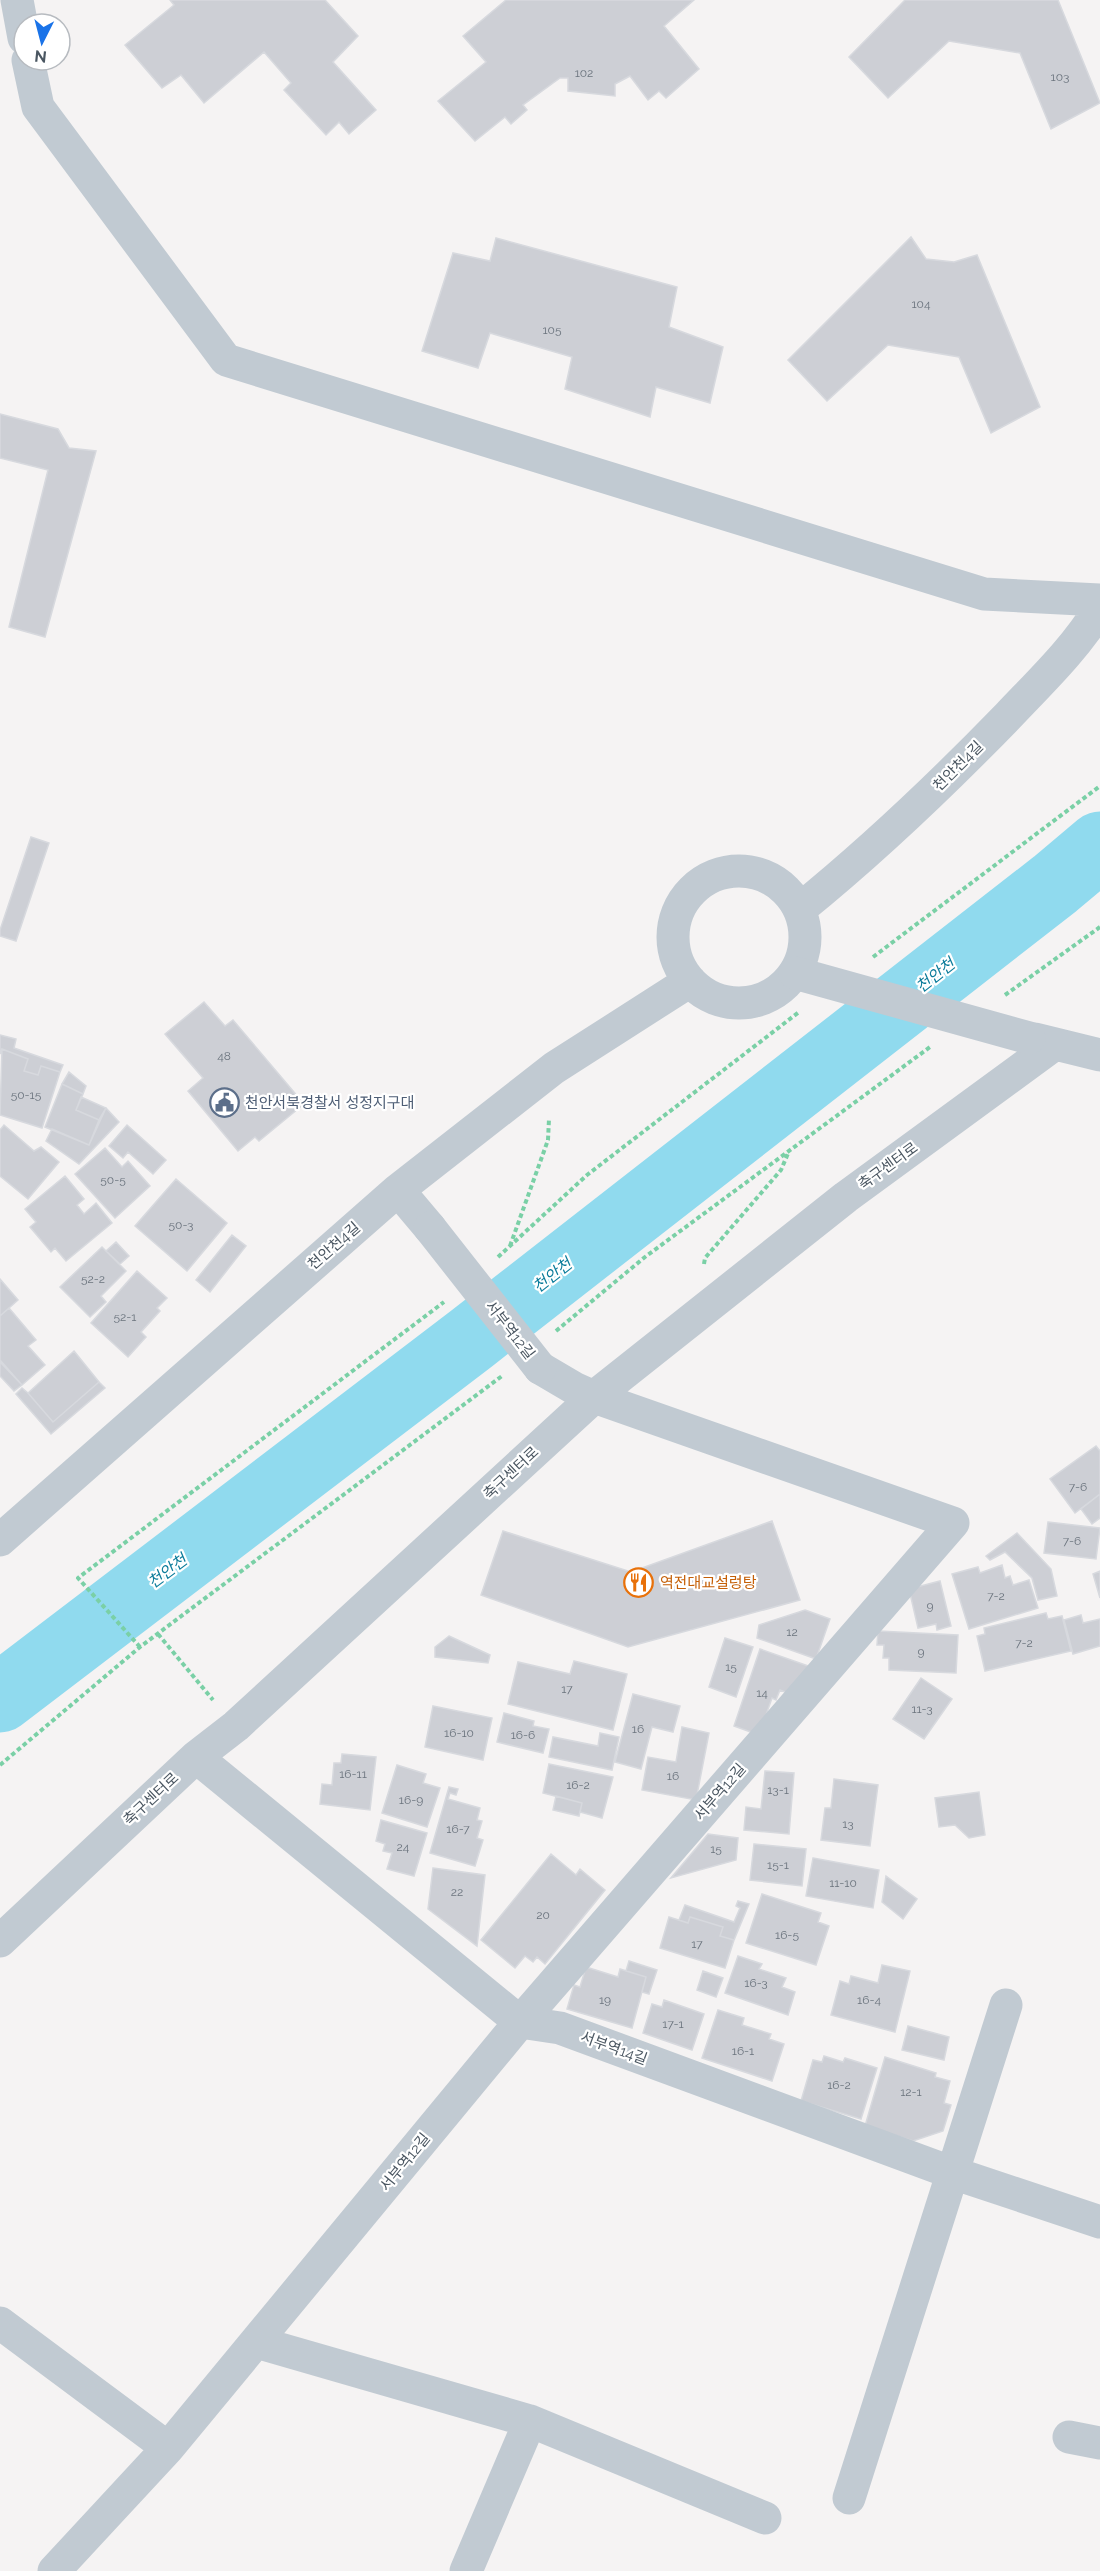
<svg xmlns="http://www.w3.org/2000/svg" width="1100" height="2571" font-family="Raleway,'Noto Sans KR',sans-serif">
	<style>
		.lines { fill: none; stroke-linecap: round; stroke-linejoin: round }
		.river { stroke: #90daee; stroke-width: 69 }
		.building { fill: #cdcfd5; stroke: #d7d9de; stroke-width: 1.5 }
		.path { stroke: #7ad0a6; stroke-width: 4; stroke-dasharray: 4.5 3; stroke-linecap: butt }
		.minor { stroke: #c1cad2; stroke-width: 33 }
		.minor-bridge { stroke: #c1cad2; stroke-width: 33 }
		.labels { text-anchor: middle; stroke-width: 4.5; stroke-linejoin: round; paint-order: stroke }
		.number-label { font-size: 12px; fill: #6b747e }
		.street-label { font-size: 15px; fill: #4a5661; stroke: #fff }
		.service-label { font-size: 15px; fill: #4e5e75; stroke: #fff; text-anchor: start }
		.food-label { font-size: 15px; fill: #c56008; stroke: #fff; text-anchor: start }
		.water-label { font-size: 16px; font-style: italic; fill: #0c7c9b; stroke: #fff }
	</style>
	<rect width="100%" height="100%" fill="#f5f3f3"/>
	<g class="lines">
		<path class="river" d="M0,1698L471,1339L1055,884L1100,846"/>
	</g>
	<path class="building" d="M170,0H325L358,36L333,62L376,110L349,134L339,122L326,135L284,90L291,83L264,52L204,103L181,75L162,88L125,45L174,5Z
		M506,0H694L664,26L699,69L666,98L659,91L648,100L630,76L615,84V96L568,91V78H560L523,105L527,110L511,124L505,117L475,141L438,101L486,62L463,36Z
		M905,0H1058L1100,103L1051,129L1020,53L949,41L888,98L849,57Z
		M911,237L926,259L954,262L977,255L1040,407L991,433L959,357L888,345L827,401L788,360Z
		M496,238L677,287L669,327L723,347L710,403L656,387L650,417L565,389L572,357L490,333L478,368L422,351L453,253L490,261Z
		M0,414L58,429L69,448L96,451L45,637L9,627L48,470L0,458Z
		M31,837L49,843L16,941L0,936V930Z
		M204,1002L225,1026L233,1020L304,1104L259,1141L255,1137L238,1151L188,1091L203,1078L165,1034Z
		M0,1035L16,1039L14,1048L63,1065L60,1072L41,1066L38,1075L24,1071L28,1059L2,1049L0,1054Z
		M2,1049L28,1059L24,1071L38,1075L41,1066L60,1072L42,1128L0,1115Z
		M69,1072L86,1086L83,1094L62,1084Z
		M62,1084L83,1094L76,1110L99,1120L89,1145L45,1127Z
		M81,1097L106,1108L99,1120L76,1110Z
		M106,1108L119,1122L79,1164L46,1141L52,1129L89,1145Z
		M4,1125L34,1151L41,1147L59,1162L28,1199L0,1176V1130Z
		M127,1125L166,1160L153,1174L128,1152L123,1158L109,1146Z
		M105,1148L122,1167L128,1161L150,1186L115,1218L75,1174Z
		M65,1176L84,1199L77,1205L84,1214L96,1203L112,1223L66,1261L55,1248L51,1252L30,1227L36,1222L25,1209Z
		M176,1179L227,1223L187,1271L135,1226Z
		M232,1235L246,1246L210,1292L196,1280Z
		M116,1242L129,1256L120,1264L106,1251Z
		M102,1247L126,1271L101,1296L106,1302L90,1317L60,1287Z
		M137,1271L167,1298L157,1308L160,1311L141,1332L146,1337L128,1357L91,1323Z
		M0,1279L18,1300L0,1316Z
		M9,1308L36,1340L28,1346L45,1365L22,1385L0,1360V1316Z
		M74,1351L99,1382L53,1422L28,1393Z
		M0,1362L22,1385L14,1391L0,1376Z
		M99,1382L105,1388L51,1434L16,1394L22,1388L28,1393L53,1422Z
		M1096,1446L1100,1451V1494L1075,1513L1050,1479Z
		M1100,1494V1518L1092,1524L1081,1509Z
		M772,1521L800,1600L628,1647L481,1595L503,1531L631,1572Z
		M1048,1522L1100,1528L1096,1559L1044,1553Z
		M1017,1533L1051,1569L1057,1596L1038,1600L1032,1578L1005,1552L990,1560L986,1556Z
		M1002,1565L1005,1578L1010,1576L1013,1585L1029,1580L1038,1608L969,1629L952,1574L978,1567L980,1573Z
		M1100,1571V1598L1093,1574Z
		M940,1581L951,1626L937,1630L936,1624L918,1628L909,1589Z
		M805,1610L830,1619L816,1659L757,1638L759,1625Z
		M1046,1613L1048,1619L1062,1616L1071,1651L985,1671L977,1636L985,1634L984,1628Z
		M1081,1615L1083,1623L1100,1619V1646L1073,1654L1064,1620Z
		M878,1631L958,1635L956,1673L889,1670V1658H883L884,1645H877Z
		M449,1636L490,1655L488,1663L435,1657V1647Z
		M725,1638L753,1647L736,1697L709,1687Z
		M760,1649L811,1667L795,1696L780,1690L776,1700L772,1698L759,1735L734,1726Z
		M574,1661L627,1674L613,1730L508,1704L518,1662L570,1674Z
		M921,1678L952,1699L924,1739L893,1719Z
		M633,1694L680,1706L673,1732L652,1727L641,1769L615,1762Z
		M433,1706L492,1718L483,1760L425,1747Z
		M504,1713L534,1721L533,1726L549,1729L543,1753L497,1742Z
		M682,1727L709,1733L696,1800L642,1790L648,1757L676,1762Z
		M600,1733L619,1737L612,1770L549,1757L553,1737L598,1746Z
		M342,1754L376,1757L370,1810L320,1804L322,1784L332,1785L334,1763H341Z
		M549,1764L613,1777L602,1818L580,1812L582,1803L543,1793Z
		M397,1765L426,1774L423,1783L440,1788L427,1827L382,1813Z
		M765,1771L794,1773L789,1834L744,1830L746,1807L761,1809Z
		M834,1779L878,1785L870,1846L821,1840L825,1808H831Z
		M449,1787L458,1789L456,1795L450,1793L448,1799L480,1808L477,1820L482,1821L477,1838L483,1840L475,1866L430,1853Z
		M979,1792L985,1835L969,1838L955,1825L939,1827L935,1798Z
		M556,1796L582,1803L579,1816L553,1810Z
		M381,1820L427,1833L414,1876L387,1869L392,1853L383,1851L385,1844L376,1841Z
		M708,1834L738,1838L736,1860L671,1878Z
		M754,1844L806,1849L802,1886L750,1880Z
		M551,1854L576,1875L580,1869L605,1890L545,1964L537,1957L533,1962L525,1956L515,1968L481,1940Z
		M813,1858L879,1870L873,1908L806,1896Z
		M433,1868L485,1875L477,1946L428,1909Z
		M886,1876L917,1899L903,1919L882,1902Z
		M762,1894L821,1913L818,1922L829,1926L816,1965L746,1943Z
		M738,1901L749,1904L734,1940L720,1936L723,1927L690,1917L688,1923L679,1920L685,1905L734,1922L740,1908L736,1906Z
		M669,1917L688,1923L690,1917L723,1927L720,1936L734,1940L725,1968L660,1948Z
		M738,1956L762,1964L759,1969L786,1978L782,1987L795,1992L788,2015L725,1993Z
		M629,1961L657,1970L649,1994L642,1992L646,1977L626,1971Z
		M882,1965L910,1971L895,2032L831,2015L840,1981L849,1984L851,1976L878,1983Z
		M586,1967L618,1977L620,1969L646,1977L632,2028L567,2009L574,1985L580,1987Z
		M703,1971L723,1978L716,1997L697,1990Z
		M664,2000L704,2014L692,2050L643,2033L652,2004L662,2007Z
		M718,2010L744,2018L742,2025L771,2034L769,2039L784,2044L772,2081L702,2058Z
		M908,2026L949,2037L944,2060L902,2050Z
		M824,2056L843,2062L845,2058L877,2068L861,2119L801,2101L813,2060L822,2062Z
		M885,2057L936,2073L935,2077L950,2081L944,2103L951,2105L943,2131L913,2141L865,2126Z"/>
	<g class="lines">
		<path class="path" d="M873,957L1100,786
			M1005,995L1100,927
			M510,1246L548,1140L549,1119
			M498,1257L587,1175L799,1012
			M704,1264L705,1258L781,1170L789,1151
			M556,1331L645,1257L930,1047
			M158,1634L213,1700
			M140,1647L78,1578L444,1302
			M0,1765L140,1647L502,1376"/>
		<path class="minor" d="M17,0L24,38
			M28,60L38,107L226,360L984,594L1100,600
			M673 937a66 66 0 1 1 132 0a66 66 0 1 1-132 0Z
			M800,909C874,849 942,784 1008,716C1041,681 1075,649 1100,608
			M1035,1039L1100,1055
			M398,1190L430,1228
			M0,1540L398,1190L554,1068L690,981
			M196,1757L520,2022L560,2028L953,2173L1100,2222
			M0,1941L196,1757L236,1726L594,1397L846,1197L1055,1044
			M0,2323L168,2448
			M256,2342L530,2421L765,2518
			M1069,2437L1100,2443
			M849,2498L1006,2005
			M54,2571L168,2448L520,2022L953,1523L594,1397L574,1388L540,1368
			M466,2571L530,2421"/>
		<path class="minor-bridge" d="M795,973L1029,1038
			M430,1228L540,1368"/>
	</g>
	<defs>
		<symbol id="civic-ring" viewBox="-11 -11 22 22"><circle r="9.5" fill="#fff" stroke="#5c6f8a" stroke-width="1.5"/><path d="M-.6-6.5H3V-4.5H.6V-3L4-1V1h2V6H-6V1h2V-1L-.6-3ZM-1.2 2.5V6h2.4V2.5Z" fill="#5c6f8a"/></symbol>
		<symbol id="restaurant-ring" viewBox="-11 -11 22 22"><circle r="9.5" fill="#fff" stroke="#e8710a" stroke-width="1.5"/><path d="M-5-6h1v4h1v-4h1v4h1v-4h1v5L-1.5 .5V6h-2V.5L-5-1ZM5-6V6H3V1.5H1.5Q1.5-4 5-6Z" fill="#e8710a"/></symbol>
	</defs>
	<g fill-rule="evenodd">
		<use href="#civic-ring" x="208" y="1086" width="33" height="33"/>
		<use href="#restaurant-ring" x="622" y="1566" width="33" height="33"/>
	</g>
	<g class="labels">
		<g class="number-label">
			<text x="584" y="77">102</text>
			<text x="1060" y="81">103</text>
			<text x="921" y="308">104</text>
			<text x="552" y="334">105</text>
			<text x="224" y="1060">48</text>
			<text x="26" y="1099">50-15</text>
			<text x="113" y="1184">50-5</text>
			<text x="181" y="1229">50-3</text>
			<text x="93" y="1283">52-2</text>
			<text x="125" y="1321">52-1</text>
			<text x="1078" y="1491">7-6</text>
			<text x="1072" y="1545">7-6</text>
			<text x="996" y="1600">7-2</text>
			<text x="930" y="1610">9</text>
			<text x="792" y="1636">12</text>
			<text x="1024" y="1647">7-2</text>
			<text x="921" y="1656">9</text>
			<text x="731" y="1671">15</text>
			<text x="567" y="1693">17</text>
			<text x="762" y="1697">14</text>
			<text x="922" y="1713">11-3</text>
			<text x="638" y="1733">16</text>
			<text x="459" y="1737">16-10</text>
			<text x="523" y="1739">16-6</text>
			<text x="353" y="1778">16-11</text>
			<text x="673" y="1780">16</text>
			<text x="578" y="1789">16-2</text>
			<text x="778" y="1794">13-1</text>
			<text x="411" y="1804">16-9</text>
			<text x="848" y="1828">13</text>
			<text x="458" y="1833">16-7</text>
			<text x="403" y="1851">24</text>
			<text x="716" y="1853">15</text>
			<text x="778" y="1869">15-1</text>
			<text x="843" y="1887">11-10</text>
			<text x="457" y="1896">22</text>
			<text x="543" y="1919">20</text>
			<text x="787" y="1939">16-5</text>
			<text x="697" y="1948">17</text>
			<text x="756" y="1987">16-3</text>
			<text x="605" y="2004">19</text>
			<text x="869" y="2004">16-4</text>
			<text x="673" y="2028">17-1</text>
			<text x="743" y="2055">16-1</text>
			<text x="839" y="2089">16-2</text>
			<text x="911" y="2096">12-1</text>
		</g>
		<g class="street-label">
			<text transform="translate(958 766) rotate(-45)" y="5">천안천4길</text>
			<text transform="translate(888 1166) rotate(-36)" y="5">축구센터로</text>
			<text transform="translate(334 1246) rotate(-41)" y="5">천안천4길</text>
			<text transform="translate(510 1330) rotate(52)" y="5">서부역12길</text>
			<text transform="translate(511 1473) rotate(-43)" y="5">축구센터로</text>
			<text transform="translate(720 1792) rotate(-49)" y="5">서부역12길</text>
			<text transform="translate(151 1799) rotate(-43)" y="5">축구센터로</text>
			<text transform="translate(614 2048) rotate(20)" y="5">서부역14길</text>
			<text transform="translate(405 2162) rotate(-51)" y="5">서부역12길</text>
		</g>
		<g class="service-label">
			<text x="245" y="1108">천안서북경찰서 성정지구대</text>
		</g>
		<g class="food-label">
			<text x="660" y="1588">역전대교설렁탕</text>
		</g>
		<g class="water-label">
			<text transform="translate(935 975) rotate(-38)" y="6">천안천</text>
			<text transform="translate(552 1275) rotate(-38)" y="6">천안천</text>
			<text transform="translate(167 1571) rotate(-37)" y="6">천안천</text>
		</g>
	</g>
	<g transform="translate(42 42) rotate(186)"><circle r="28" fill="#ffffff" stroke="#b7bbc0" stroke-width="1.5"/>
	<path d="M0-4.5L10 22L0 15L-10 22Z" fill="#1a73e8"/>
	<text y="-9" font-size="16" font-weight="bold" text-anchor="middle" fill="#4a5661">N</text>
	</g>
</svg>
